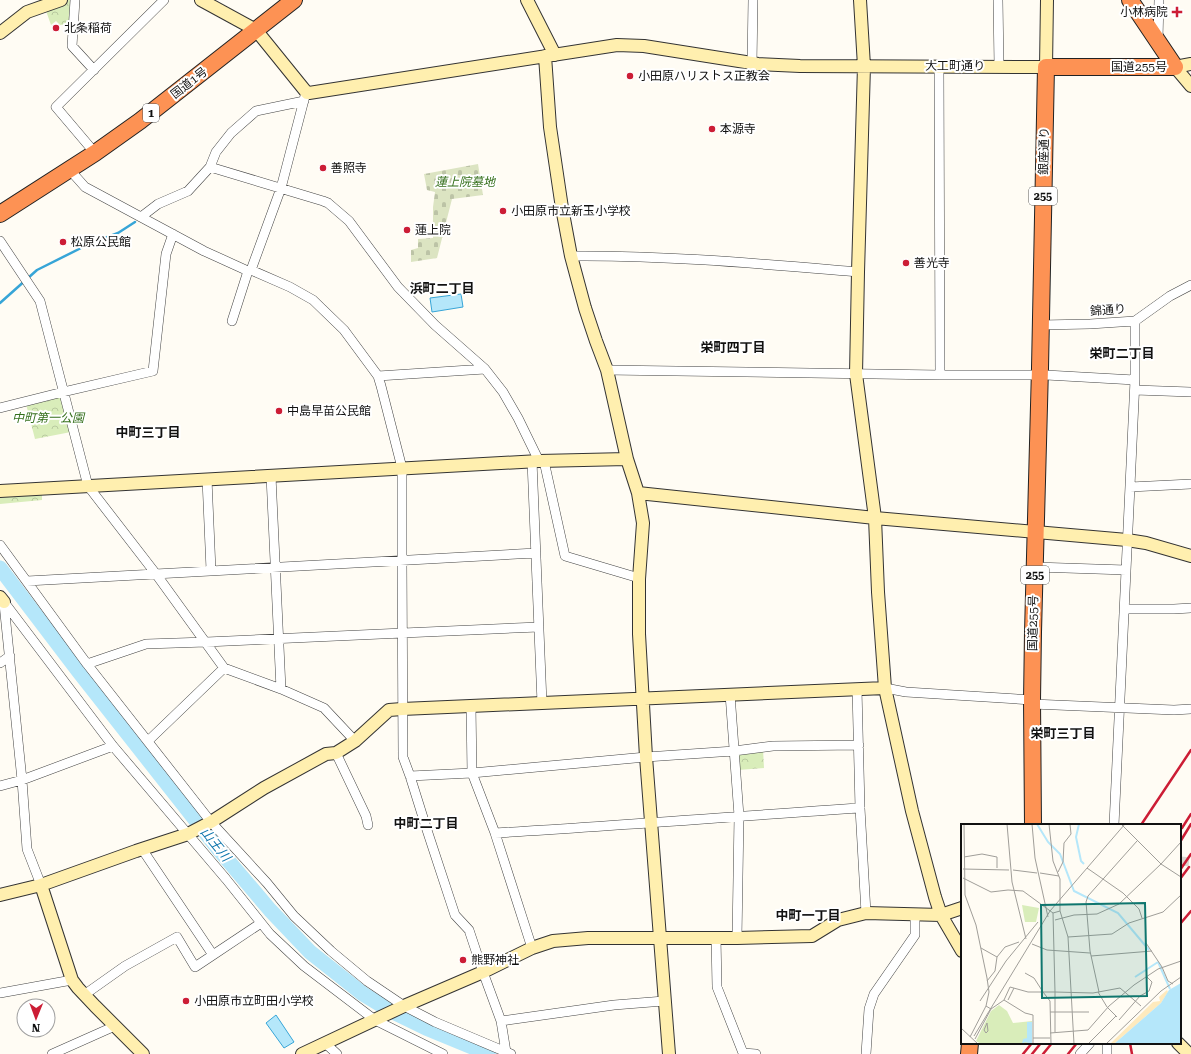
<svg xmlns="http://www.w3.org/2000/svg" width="1191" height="1054" font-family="'Roboto Serif','Noto Sans JP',serif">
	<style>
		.cemetery { fill: url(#cemetery-stones) }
		.park { fill: url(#park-crowns) }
		.water { fill: #b5e7fa; stroke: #37a5d7 }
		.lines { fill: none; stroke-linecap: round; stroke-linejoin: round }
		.stream { stroke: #37a5d7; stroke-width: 2.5 }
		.river { stroke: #b5e7fa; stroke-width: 15 }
		.street-tunnel { stroke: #dbd9d2; stroke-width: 9; stroke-dasharray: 9 4.5; stroke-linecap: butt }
		.street-casing { stroke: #444; stroke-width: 10 }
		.secondary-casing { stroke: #333; stroke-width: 14 }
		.highway-casing { stroke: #222; stroke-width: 18 }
		.street { stroke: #fff; stroke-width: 9 }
		.secondary { stroke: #ffefaf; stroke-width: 12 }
		.highway { stroke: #fd9254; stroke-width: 16 }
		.rail { stroke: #cc1d35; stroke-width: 2.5 }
		.poi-dot { fill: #cc1d35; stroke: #fff; stroke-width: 1.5 }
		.labels { text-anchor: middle; stroke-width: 4; stroke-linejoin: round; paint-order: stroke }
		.shield { fill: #fff; stroke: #585858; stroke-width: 1 }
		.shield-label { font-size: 11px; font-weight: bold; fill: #111 }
		.poi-label { font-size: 12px; fill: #111; stroke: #fff; text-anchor: start }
		.street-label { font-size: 12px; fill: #111; stroke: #fff }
		.park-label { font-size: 12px; font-style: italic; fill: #346f1b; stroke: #fff }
		.neighbourhood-label { font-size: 13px; font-weight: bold; fill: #111; stroke: #fff }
		.water-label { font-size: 13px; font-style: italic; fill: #0f76ad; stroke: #fff }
		.inset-river { fill: none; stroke: #b5e7fa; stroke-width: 2 }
		.inset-road { fill: none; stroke: #a09e99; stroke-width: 1 }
		.view { fill: #0f766e; fill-opacity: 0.15; stroke: #0f766e; stroke-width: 2 }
		.inset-edge { fill: none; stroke: #111; stroke-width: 2 }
	</style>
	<defs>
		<pattern id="cemetery-stones" width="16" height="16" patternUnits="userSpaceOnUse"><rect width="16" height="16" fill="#dce4c2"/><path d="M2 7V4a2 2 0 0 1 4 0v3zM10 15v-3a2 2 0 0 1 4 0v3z" fill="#bcc3a6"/></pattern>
		<pattern id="park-crowns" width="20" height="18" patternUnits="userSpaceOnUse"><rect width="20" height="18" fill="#d9edba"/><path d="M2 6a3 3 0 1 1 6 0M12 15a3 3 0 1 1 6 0" fill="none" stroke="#b9ca9f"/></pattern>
	</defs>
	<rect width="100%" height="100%" fill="#fffcf4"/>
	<path class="cemetery" d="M478,164L483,195L452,199L437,258L411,262V250L418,248V239L433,238V207L435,192L427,190L424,174Z"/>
	<path class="park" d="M66,0H73L72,24L60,25L56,21L51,25L45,8Z
		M61,394L71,432L35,439L26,404Z
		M42,492V500L0,504V494Z
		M763,749L764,768L738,770L737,752Z"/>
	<path class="water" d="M461,294L463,307L432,312L430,298Z
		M276,1015L294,1042L284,1048L266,1023Z"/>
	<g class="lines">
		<path class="stream" d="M0,303L37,270L89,244L118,233L135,222"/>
		<path class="river" d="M0,568L79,672L220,851L270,910L310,952L363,994L391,1011L426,1028L489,1054"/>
		<path class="street-tunnel" d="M1180,861L1191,862"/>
		<defs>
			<path id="street" d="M75,0L72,46L94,70
				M998,0L999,66
				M1158,40L1159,0
				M752,64L753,0
				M939,66L940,375
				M95,153L56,107L164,0
				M210,167L323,201L328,203L349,221L398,287L435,325L485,369L503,392L518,418L539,461
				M69,169L85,187L204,251L248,271L251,270L290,287L313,300L344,330L378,376L381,386L402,468V561L403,757L410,776L426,827L455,915L469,930L483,972L501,1021L506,1052L511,1054
				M141,217L158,204L188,191L210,167L216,152L231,133L256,111L304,101
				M0,241L40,301L88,486L156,574L224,668L281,689L324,708L355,741
				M571,256C666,255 762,264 858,272
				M251,270L281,188L305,96
				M232,321L248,271
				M1135,321V380
				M1041,325L1090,324L1135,321L1170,296L1191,285
				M607,370L940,375H1046L1135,380L1114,825
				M378,376L485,369
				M1135,390L1191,392
				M0,408L63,392L153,371L166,254L173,234
				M532,461L542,703
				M544,461L565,556L639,578
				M271,476L281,689
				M207,479L211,570
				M1130,487L1191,484
				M0,545L87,664L211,822L267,883L294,916L331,951L367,981L404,1006L435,1022L506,1052
				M1035,567L1126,570
				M27,581L536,553
				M4,602L113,746L226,879L270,934L304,966L375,1020L443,1054
				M4,604L22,780L27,849L41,885
				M1125,609H1174L1191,608
				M0,663L10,656
				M87,664L146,644L206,642L403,633L539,627
				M885,688L906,692L1032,700
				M857,689L860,808L866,913
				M730,694L739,816L737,938
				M1032,704L1174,710L1191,709
				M471,706L472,773L495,833L532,948
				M148,741L224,668
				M336,753L366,816L368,825
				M410,776L472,773L646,757L734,751L773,746L859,745
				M0,786L22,780L113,746
				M495,833C617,826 739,816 860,808
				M142,849L213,955L261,923
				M716,937L717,987L743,1053L756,1054
				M0,993L72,980
				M84,995L125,966L177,937L195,967L213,955
				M501,1021L614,1005L664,1001
				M325,1043L337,1054
				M52,1054L115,1026
				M866,1054L869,1009L874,994L915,935V914
				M1080,1054L1090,1043
				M1107,1054V1043"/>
			<path id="secondary" d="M201,0L256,30L307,93H309L617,45L644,46L758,64L800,66L1046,67L1047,0
				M527,0L555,55
				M860,0L864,66L858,272L856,374L875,518L878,592L885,688L912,811L935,897L941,915L962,951
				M0,33L27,12L61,0
				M545,56L550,127L562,208L571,256L585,308L596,341L607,370L627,459L638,493L643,523L639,579V634L646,757L669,1054
				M1175,67L1191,86
				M1175,67L1191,64
				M0,491L539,461L627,459
				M638,493L875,518L1127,540L1146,543L1191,556
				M0,597L4,602
				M41,885L72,980L78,988L95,1006L143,1054
				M0,895L41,885L136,851L188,834L211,822L264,788L326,754L336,753L355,741L389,710L402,709L885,688
				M1178,1043L1189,1054
				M302,1054L404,1006L483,972L532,948L553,941L588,938H737L812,936L838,920L866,913L941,915L962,908"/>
			<path id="highway" d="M1130,0L1175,67
				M0,214L95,153L140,121L294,0
				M1033,825L1032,700L1033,632L1040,368L1046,67H1175
				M969,1054L970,1043"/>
		</defs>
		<use href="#street" class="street-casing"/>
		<use href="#secondary" class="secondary-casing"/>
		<use href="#highway" class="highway-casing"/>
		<use href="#street" class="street"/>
		<use href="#secondary" class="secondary"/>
		<use href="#highway" class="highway"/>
		<path class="rail" d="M1141,825L1191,750
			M1182,828L1191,814
			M1180,842L1191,824
			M1180,870L1191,854
			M1180,879L1189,867
			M1180,924L1191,911
			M1130,1043L1132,1054
			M1023,1054L1032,1043
			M1032,1054L1041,1043
			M1043,1054L1052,1043
			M1068,1054L1077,1043"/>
	</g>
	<g class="poi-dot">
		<path d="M1175 6h4v4h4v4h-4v4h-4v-4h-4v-4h4z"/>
		<circle cx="56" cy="28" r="4"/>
		<circle cx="630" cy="76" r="4"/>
		<circle cx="712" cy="129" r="4"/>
		<circle cx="323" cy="168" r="4"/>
		<circle cx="503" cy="211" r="4"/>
		<circle cx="407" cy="230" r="4"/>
		<circle cx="63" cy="242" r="4"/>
		<circle cx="906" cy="263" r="4"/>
		<circle cx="279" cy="411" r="4"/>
		<circle cx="463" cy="960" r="4"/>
		<circle cx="186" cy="1001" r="4"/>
	</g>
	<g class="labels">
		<g class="shield">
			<rect x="143" y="104" width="16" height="18" rx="3"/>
			<rect x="1029" y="187" width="28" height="18" rx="3"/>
			<rect x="1021" y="566" width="28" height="18" rx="3"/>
		</g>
		<g class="shield-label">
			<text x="151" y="117">1</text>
			<text x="1043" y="200">255</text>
			<text x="1035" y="579">255</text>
		</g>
		<g class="poi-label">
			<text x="1168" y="16" text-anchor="end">小林病院</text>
			<text x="64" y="32">北条稲荷</text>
			<text x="638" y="80">小田原ハリストス正教会</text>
			<text x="720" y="133">本源寺</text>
			<text x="331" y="172">善照寺</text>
			<text x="511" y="215">小田原市立新玉小学校</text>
			<text x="415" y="234">蓮上院</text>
			<text x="71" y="246">松原公民館</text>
			<text x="914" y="267">善光寺</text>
			<text x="287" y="415">中島早苗公民館</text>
			<text x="471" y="964">熊野神社</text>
			<text x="194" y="1005">小田原市立町田小学校</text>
		</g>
		<g class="street-label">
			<text x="955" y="70">大工町通り</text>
			<text x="1139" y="71">国道255号</text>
			<text transform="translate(189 83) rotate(-38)" y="4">国道1号</text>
			<text transform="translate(1044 151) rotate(-89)" y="4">銀座通り</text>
			<text transform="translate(1108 310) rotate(-4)" y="4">錦通り</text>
			<text transform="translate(1033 623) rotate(-89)" y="4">国道255号</text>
		</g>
		<g class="park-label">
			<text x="465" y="186">蓮上院墓地</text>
			<text x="48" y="422">中町第一公園</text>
		</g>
		<g class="neighbourhood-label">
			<text x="442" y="293">浜町二丁目</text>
			<text x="733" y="352">栄町四丁目</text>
			<text x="1122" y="358">栄町二丁目</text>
			<text x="148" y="437">中町三丁目</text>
			<text x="1063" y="738">栄町三丁目</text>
			<text x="426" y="828">中町二丁目</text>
			<text x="808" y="920">中町一丁目</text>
		</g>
		<g class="water-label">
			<text transform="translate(216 844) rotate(51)" y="5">山王川</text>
		</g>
	</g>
	<g transform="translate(961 824)">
		<rect width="220" height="220" fill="#fffcf4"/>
		<path d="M61,81L78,84L75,98H64Z" fill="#d9edba"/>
		<path d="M206,166L207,168L200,179L153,220H149L192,178L199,177L198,173Z" fill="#feeabd"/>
		<path d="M38,181L46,187L52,199L71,197V220H20L15,217L30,187Z" fill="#d9edba"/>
		<path d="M220,159V220H153L200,179L208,166ZM66,198H71V220L64,218L61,220L62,215L66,214Z" fill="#b5e7fa"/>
		<path class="inset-river" d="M76,0L87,18L99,30L113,67L157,89L188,126M118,0L115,13L120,37L123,40M197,138L209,165M174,153L197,138"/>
		<path class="inset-road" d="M3,0L4,71L15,101L26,154L28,168L25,182L30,185L14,215M46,0L51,58L65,115M71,0L74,34L87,93M160,0L200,40L220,18M3,33L21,30L36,33V44M126,44L162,69L178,85L181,94M2,45L48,46M52,46L76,49M97,48L102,38L103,19L110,10L109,0M79,49L98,52M2,54L30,68L47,66L62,67L92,89M99,87L107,113L113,220M94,96L113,91L136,90L158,80L200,40L220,53M107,113L151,110L168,99L202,88L220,71M185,119L201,143M71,120L86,126L129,129M20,124L36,133L44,123L58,118M130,132L191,127M201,143L207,157L212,160M64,149L73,154L82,168M26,157L34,147L36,133M82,168H94L92,89L99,87V55L92,37L88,0M82,168L89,177L90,220M137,168L146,183L156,193M138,168L129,127L125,78L127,72L176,17M43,176L64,189L72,191V220M47,176L53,164M19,177L45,137L77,98M30,185L43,176L49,163L67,168H81M89,188H128M158,196L179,172L188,167L191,158L186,153M26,199L27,207L25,209L23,206ZM0,204L17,220M94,208V168L132,169L159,164L180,182M89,209L127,206L148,182L173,161L197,145L220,137M13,212L89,87L164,0M9,213L25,182M72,214H89M127,220L155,192M145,220L200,167L220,153"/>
		<path class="view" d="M184,79L186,172L81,174L80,81Z"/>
		<rect width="220" height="220" class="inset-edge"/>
	</g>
	<g transform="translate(36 1018) rotate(181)"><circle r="19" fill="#ffffff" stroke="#a0a0a0"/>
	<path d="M0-3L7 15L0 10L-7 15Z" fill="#cc1d35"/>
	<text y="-6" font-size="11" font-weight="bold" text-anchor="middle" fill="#111111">N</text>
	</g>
</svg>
